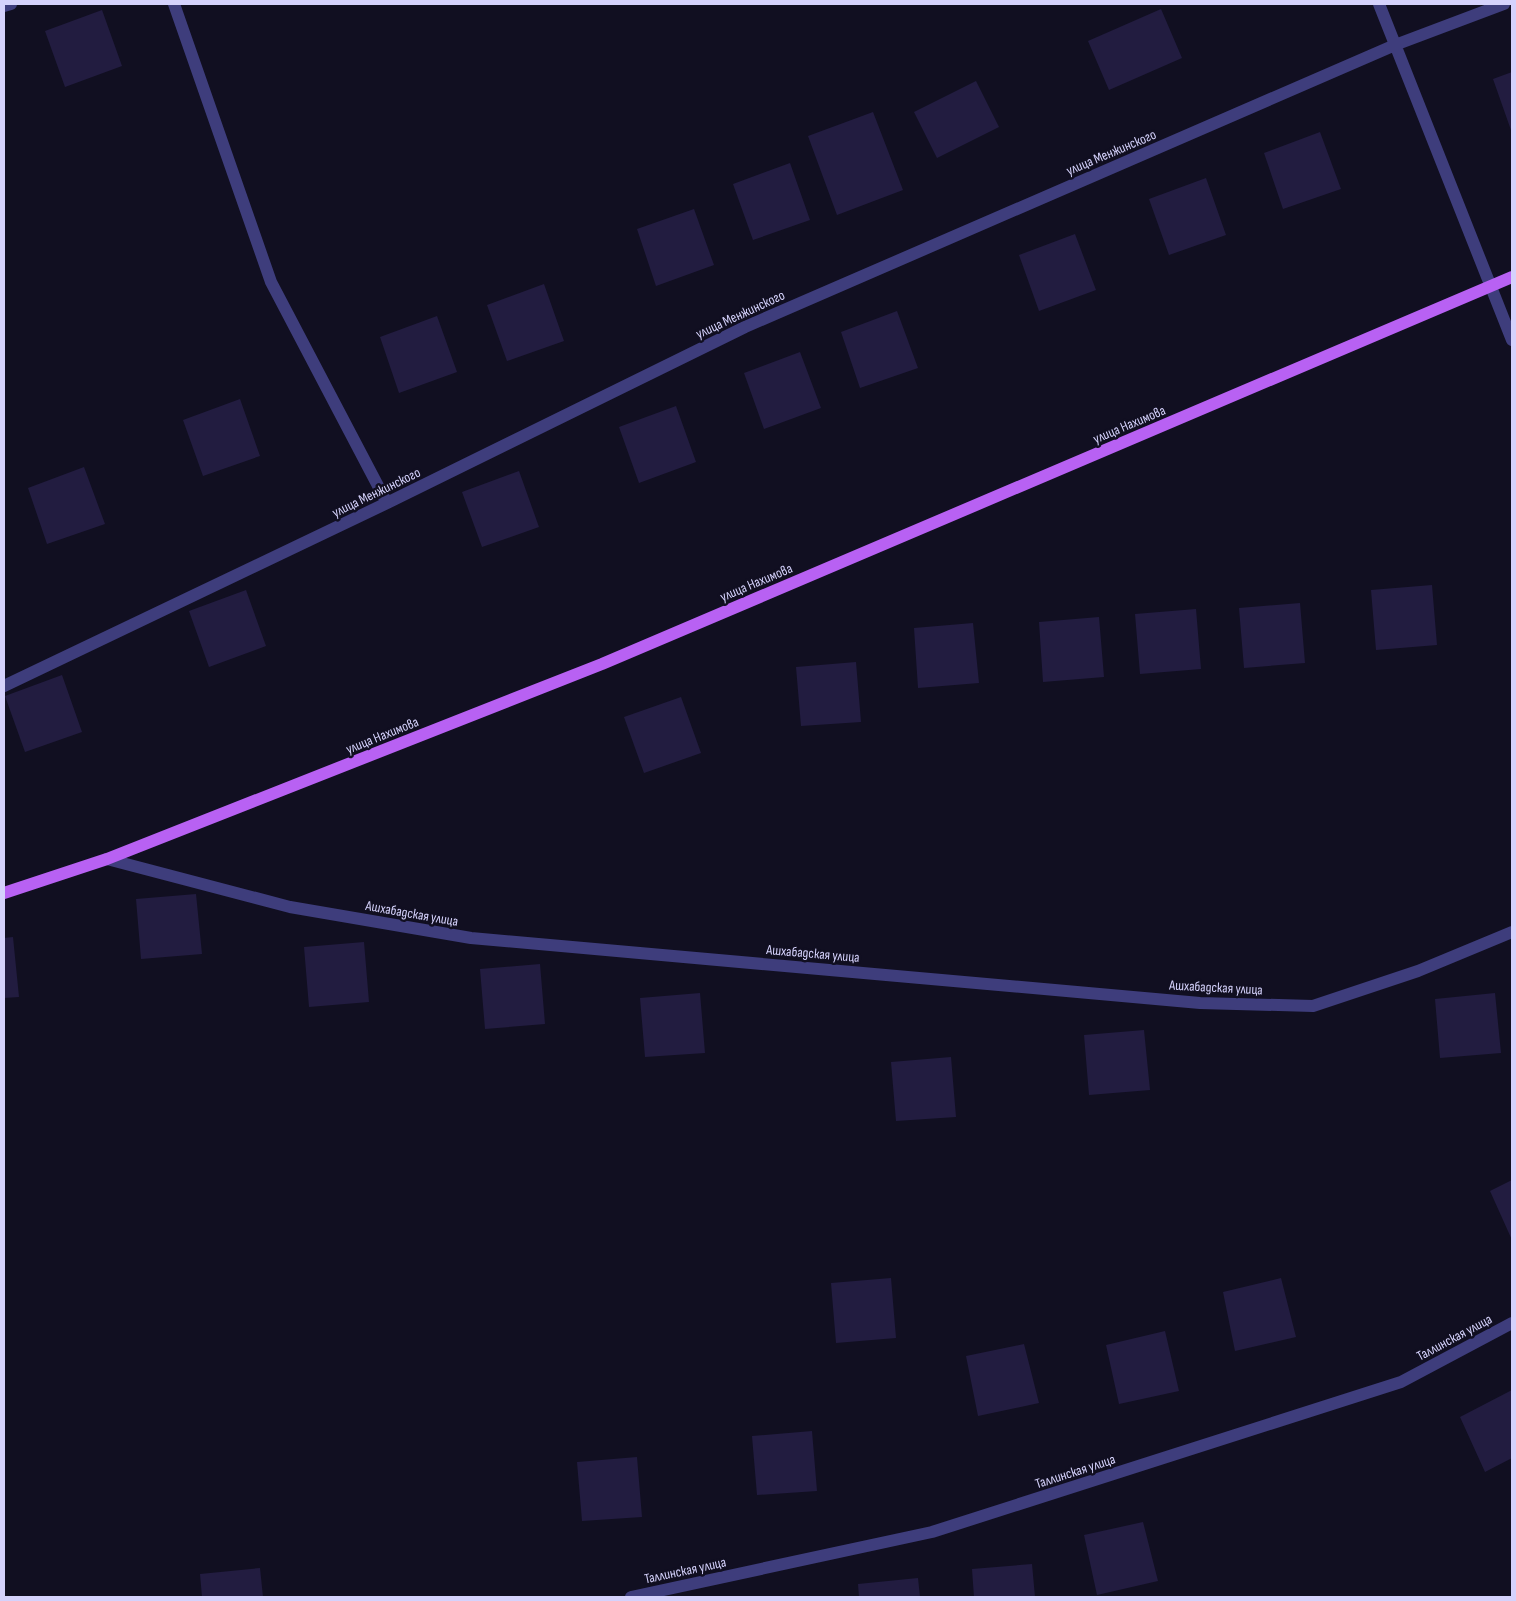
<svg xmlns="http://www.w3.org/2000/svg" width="1516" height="1601" font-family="'Sofia Sans Condensed',sans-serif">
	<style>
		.building { fill: #221c40 }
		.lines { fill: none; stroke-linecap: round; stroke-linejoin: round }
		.minor { stroke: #3e3d7c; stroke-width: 12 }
		.major { stroke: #b861f3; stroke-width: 12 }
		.labels { text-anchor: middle; stroke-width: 5; stroke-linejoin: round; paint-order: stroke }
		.street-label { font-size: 14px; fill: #d5d2fc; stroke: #110f21 }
	</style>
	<rect width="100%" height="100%" fill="#110f21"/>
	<path class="building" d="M1161,9L1182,58L1109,90L1088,41Z
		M102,10L122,66L65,87L45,31Z
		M1512,72V133L1493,79Z
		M976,81L999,127L937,158L914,112Z
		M873,112L903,190L837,215L808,136Z
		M1320,132L1341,189L1283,209L1264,153Z
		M790,163L810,220L753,240L733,184Z
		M1206,178L1226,235L1169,255L1149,199Z
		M694,209L714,265L656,286L637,229Z
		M1075,234L1096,290L1039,311L1019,255Z
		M544,284L564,341L507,361L487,305Z
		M897,311L918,368L860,388L841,332Z
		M437,316L457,372L399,393L380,337Z
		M800,352L821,408L764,429L744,373Z
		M240,399L260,456L203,476L183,420Z
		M676,406L696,462L639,483L619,427Z
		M84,467L105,524L47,544L28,488Z
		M519,471L539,527L482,547L462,492Z
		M1432,585L1437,645L1376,650L1371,590Z
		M246,590L266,646L209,667L189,611Z
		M1300,603L1305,663L1244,668L1239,608Z
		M1196,609L1201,669L1140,674L1135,614Z
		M1099,617L1104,677L1043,682L1039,622Z
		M973,623L979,683L918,688L914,628Z
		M856,662L861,722L801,726L796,667Z
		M62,675L82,732L25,752L5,696Z
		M681,697L701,753L644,773L624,717Z
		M196,894L202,954L141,959L136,899Z
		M13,937L19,997L4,998V938Z
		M364,942L369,1002L309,1007L304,947Z
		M540,964L545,1024L485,1029L480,969Z
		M700,993L705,1053L645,1057L640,998Z
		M1495,993L1501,1053L1440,1058L1435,999Z
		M1144,1030L1150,1090L1089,1095L1084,1035Z
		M951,1057L956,1117L896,1121L891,1062Z
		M1512,1180V1240L1490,1191Z
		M891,1278L896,1338L836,1343L831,1283Z
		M1281,1278L1296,1337L1235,1351L1223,1292Z
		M1165,1331L1179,1391L1119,1404L1106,1345Z
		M1024,1344L1039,1403L978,1416L966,1356Z
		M1512,1390V1458L1485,1472L1460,1417Z
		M812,1431L817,1491L757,1495L752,1436Z
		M637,1457L642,1517L582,1521L577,1462Z
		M1143,1522L1158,1581L1097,1595L1084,1535Z
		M1032,1564L1035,1597H974L972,1569Z
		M260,1568L263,1597H202L200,1574Z
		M918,1578L920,1597H859L858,1584Z"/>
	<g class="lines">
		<path class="minor" d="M174,4L271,282L387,503
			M1379,4L1512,340
			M4,6L11,4
			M4,686L387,503L745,327L1395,45L1504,4
			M107,859L290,907L471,938L1200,1003L1313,1006L1418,971L1512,932
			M631,1597L932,1532L1401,1382L1512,1323"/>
		<path class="major" d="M4,893L107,859L602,664L1512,277"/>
	</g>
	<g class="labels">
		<g class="street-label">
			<text transform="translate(1111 152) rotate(-23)" y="5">улица Менжинского</text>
			<text transform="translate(740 314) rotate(-25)" y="5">улица Менжинского</text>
			<text transform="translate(1129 424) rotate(-23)" y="5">улица Нахимова</text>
			<text transform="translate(376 492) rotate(-26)" y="5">улица Менжинского</text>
			<text transform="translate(756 582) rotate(-23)" y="5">улица Нахимова</text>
			<text transform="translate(382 735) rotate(-22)" y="5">улица Нахимова</text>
			<text transform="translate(412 913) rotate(10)" y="5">Ашхабадская улица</text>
			<text transform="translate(813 953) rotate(5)" y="5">Ашхабадская улица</text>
			<text transform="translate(1216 987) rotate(3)" y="5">Ашхабадская улица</text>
			<text transform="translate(1454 1337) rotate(-28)" y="5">Таллинская улица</text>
			<text transform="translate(1075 1471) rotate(-18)" y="5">Таллинская улица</text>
			<text transform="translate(685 1570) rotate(-12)" y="5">Таллинская улица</text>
		</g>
	</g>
	<rect width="1516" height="1601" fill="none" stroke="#d5d2fc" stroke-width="10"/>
</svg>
